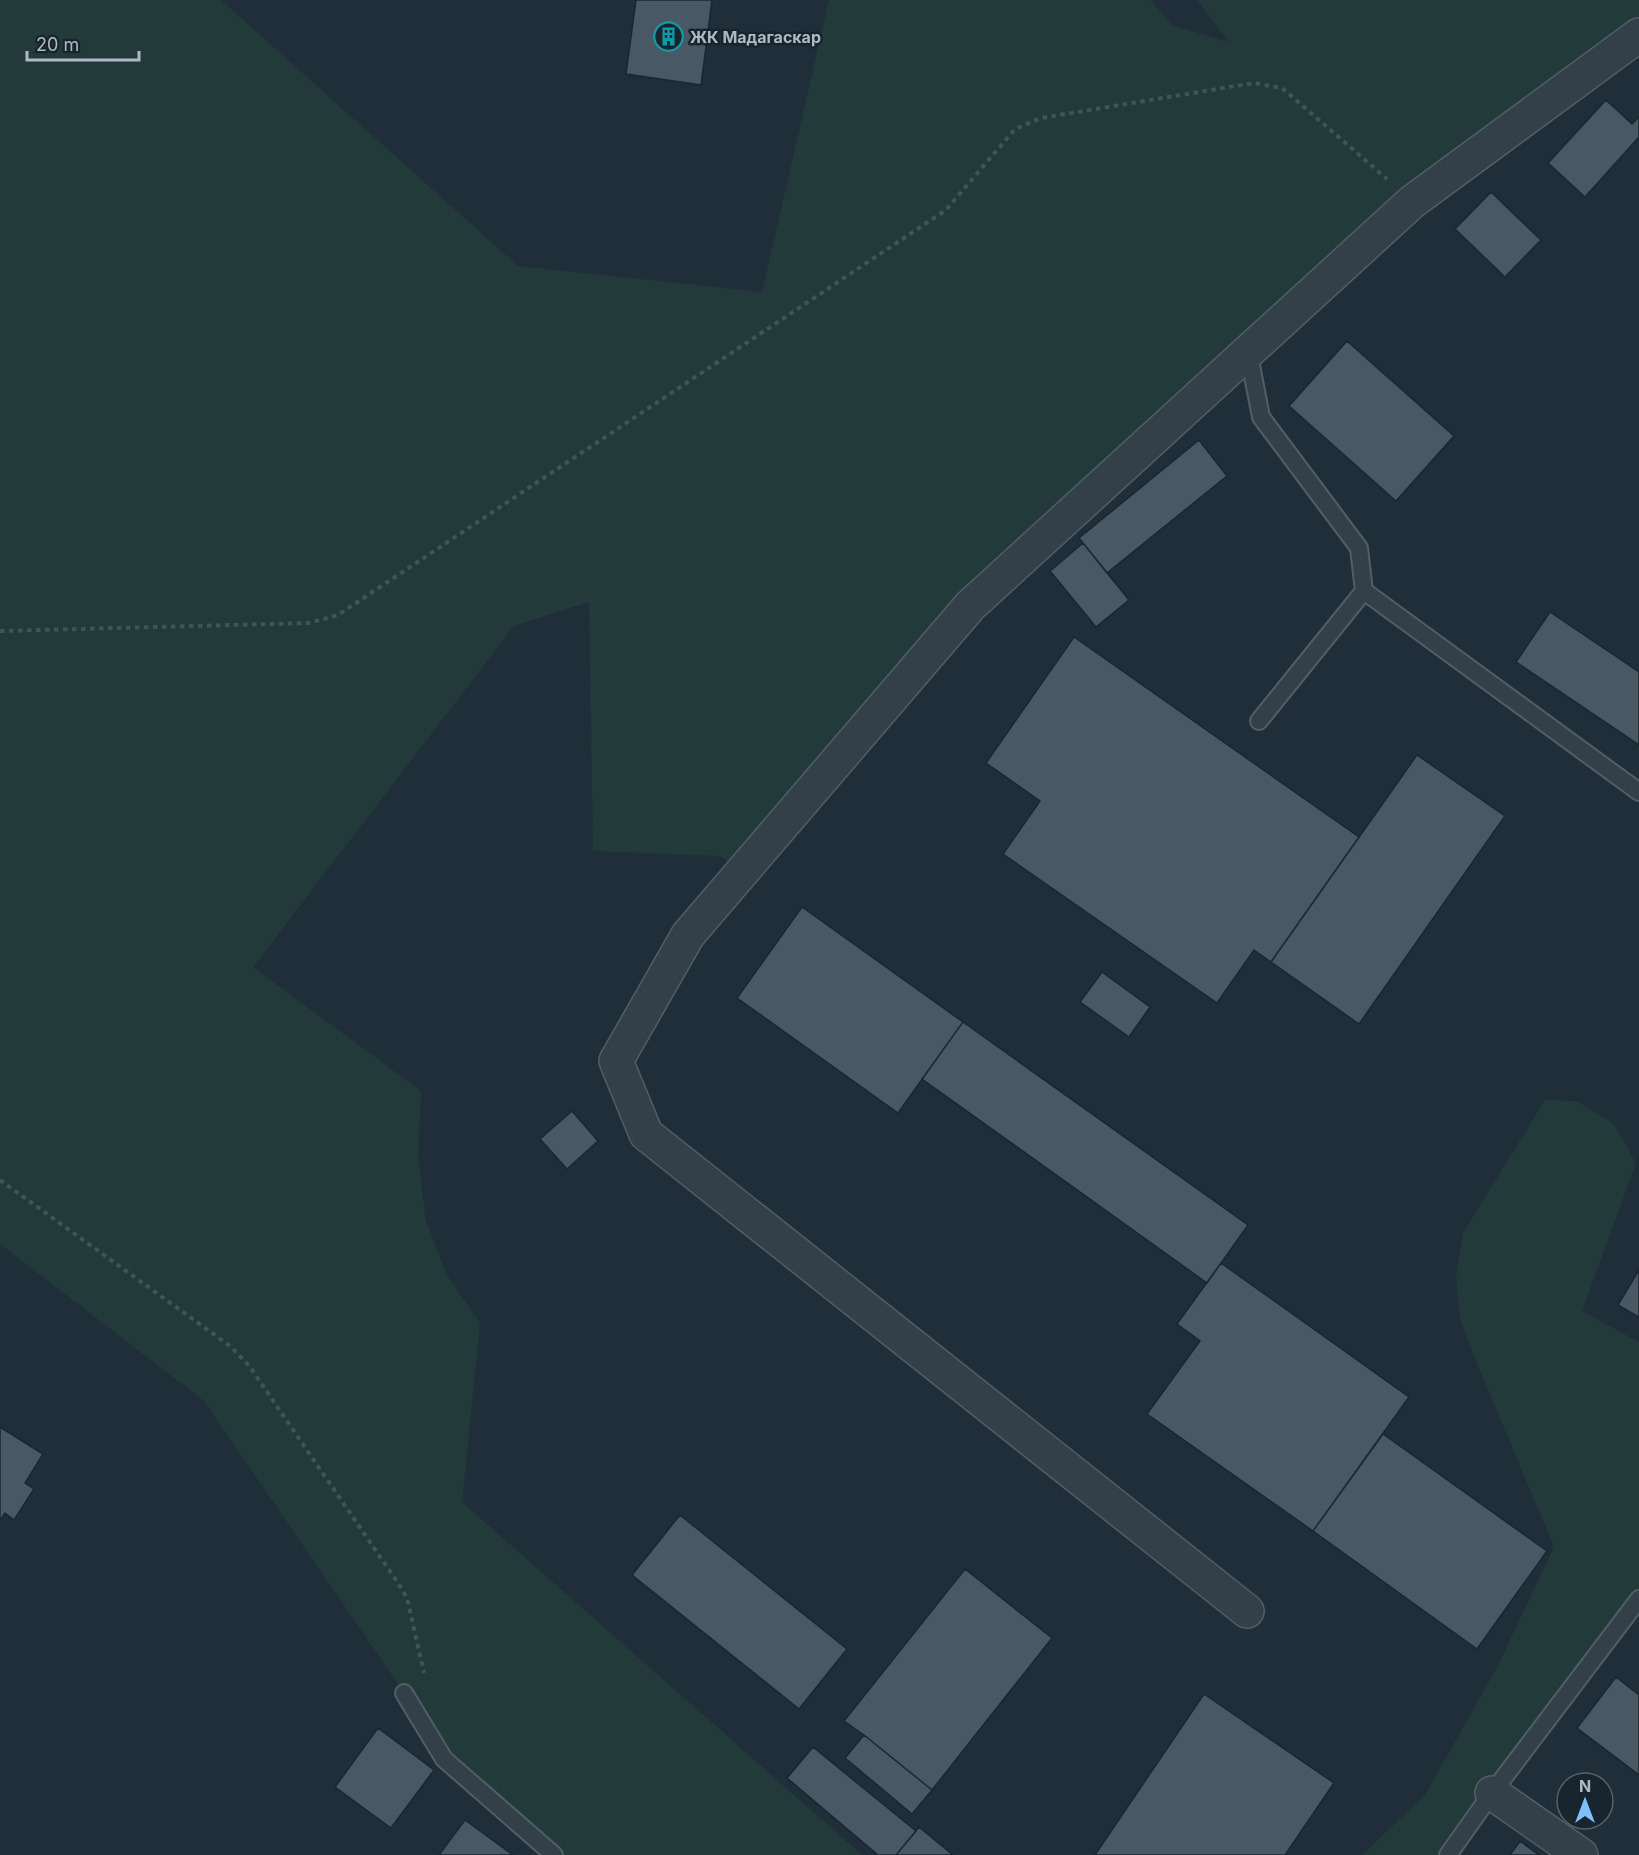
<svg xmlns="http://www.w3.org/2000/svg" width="1639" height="1855" font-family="Inter,sans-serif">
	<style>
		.green { fill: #223a3a }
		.building { fill: #485965; stroke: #1b2730; stroke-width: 1.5 }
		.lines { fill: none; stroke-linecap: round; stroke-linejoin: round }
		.service-casing { stroke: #515e67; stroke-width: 20 }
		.minor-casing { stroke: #515e67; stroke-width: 36 }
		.path { stroke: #405656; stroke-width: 4; stroke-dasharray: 4.5 4.5; stroke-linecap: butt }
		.service { stroke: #344049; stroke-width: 16 }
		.minor { stroke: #344049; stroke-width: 33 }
		.labels { text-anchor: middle; stroke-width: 5; stroke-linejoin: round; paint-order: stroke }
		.poi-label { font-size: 16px; font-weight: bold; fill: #aebbc6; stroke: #19252e; text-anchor: start }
	</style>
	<rect width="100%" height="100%" fill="#202e39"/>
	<path class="green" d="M0,0H221L518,266L762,292L829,0H1151L1172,25L1229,42L1197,0H1639V35L1412,202L970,606L741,872L720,856L593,851L589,602L514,626L253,967L421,1091L418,1156L426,1221L447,1275L480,1323L462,1502L862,1855H554L444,1759L404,1693L204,1401L0,1244Z
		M1545,1100L1577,1101L1614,1124L1636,1163L1582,1311L1639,1342V1599L1448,1855H1362L1425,1795L1497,1667L1554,1547L1475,1359L1460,1319L1456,1276L1463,1233Z"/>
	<path class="building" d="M636,0H712L701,85L626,74Z
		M1606,100L1632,124L1639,117V137L1585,197L1548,163Z
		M1491,192L1541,240L1505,277L1455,229Z
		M1347,341L1454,436L1396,501L1289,406Z
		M1199,440L1227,476L1107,573L1079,538Z
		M1083,543L1129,600L1096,627L1050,571Z
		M1550,612L1639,672V745L1516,662Z
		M1074,637L1359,837L1271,962L1254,950L1217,1003L1003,854L1040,801L986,763Z
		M1417,755L1505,816L1359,1024L1271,962Z
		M802,907L963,1022L898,1113L737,998Z
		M1102,972L1150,1007L1129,1037L1080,1002Z
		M963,1022L1248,1225L1207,1283L922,1079Z
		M572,1111L598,1141L567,1169L540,1139Z
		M1221,1263L1409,1397L1313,1531L1147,1414L1200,1341L1177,1324Z
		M1639,1270V1317L1618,1305Z
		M0,1427L43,1454L25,1483L34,1489L14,1520L5,1513L0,1521Z
		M1383,1434L1547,1551L1477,1649L1313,1531Z
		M680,1515L847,1649L799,1709L632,1575Z
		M965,1569L1052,1638L932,1790L864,1735L844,1721Z
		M1616,1677L1639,1695V1775L1577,1728Z
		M1204,1694L1334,1783L1285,1855H1095Z
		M378,1728L434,1770L391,1828L335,1787Z
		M864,1735L932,1790L912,1814L845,1758Z
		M813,1747L916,1831L896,1855H878L787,1778Z
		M465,1820L513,1855H439Z
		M919,1827L953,1855H896Z
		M1520,1841L1539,1855H1510Z"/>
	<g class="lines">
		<defs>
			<path id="service" d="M1248,350L1261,417L1359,548L1364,591L1639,792
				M1259,721L1364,591
				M404,1693L444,1759L554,1855
				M1448,1855L1492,1793L1639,1599"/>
			<path id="minor" d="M1247,1611L646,1134L616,1061L688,935L970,606L1412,202L1639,35
				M1492,1793L1581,1855"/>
		</defs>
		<use href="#service" class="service-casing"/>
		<use href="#minor" class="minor-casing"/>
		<path class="path" d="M0,631L309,623L338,615L946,210L1015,129L1041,118L1254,83L1282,88L1387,179
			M0,1180L230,1346L250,1367L398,1583L407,1598L424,1673"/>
		<use href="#service" class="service"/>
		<use href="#minor" class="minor"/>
	</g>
	<defs>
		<symbol id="building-ring" viewBox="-11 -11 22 22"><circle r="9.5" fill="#19252e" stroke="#0f9aa8" stroke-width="1.5"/><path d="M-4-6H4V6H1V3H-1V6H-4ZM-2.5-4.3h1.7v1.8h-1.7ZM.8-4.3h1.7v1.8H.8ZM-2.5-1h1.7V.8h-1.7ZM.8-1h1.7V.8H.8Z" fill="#0f9aa8"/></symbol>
	</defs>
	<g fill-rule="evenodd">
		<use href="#building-ring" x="652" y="20" width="33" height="33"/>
	</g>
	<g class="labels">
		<g class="poi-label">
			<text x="690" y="43">ЖК Мадагаскар</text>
		</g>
	</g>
	<g transform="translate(1585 1801)"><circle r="28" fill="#19252e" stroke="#55616b" stroke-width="1.5"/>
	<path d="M0-4.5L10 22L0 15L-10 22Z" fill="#7fbffa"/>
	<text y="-9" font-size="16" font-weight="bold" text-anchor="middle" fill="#aebbc6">N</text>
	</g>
	<path d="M27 51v9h112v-9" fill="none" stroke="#aebbc6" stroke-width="3"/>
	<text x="36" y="51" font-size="18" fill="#aebbc6" stroke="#19252e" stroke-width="4.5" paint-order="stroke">20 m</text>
</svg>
